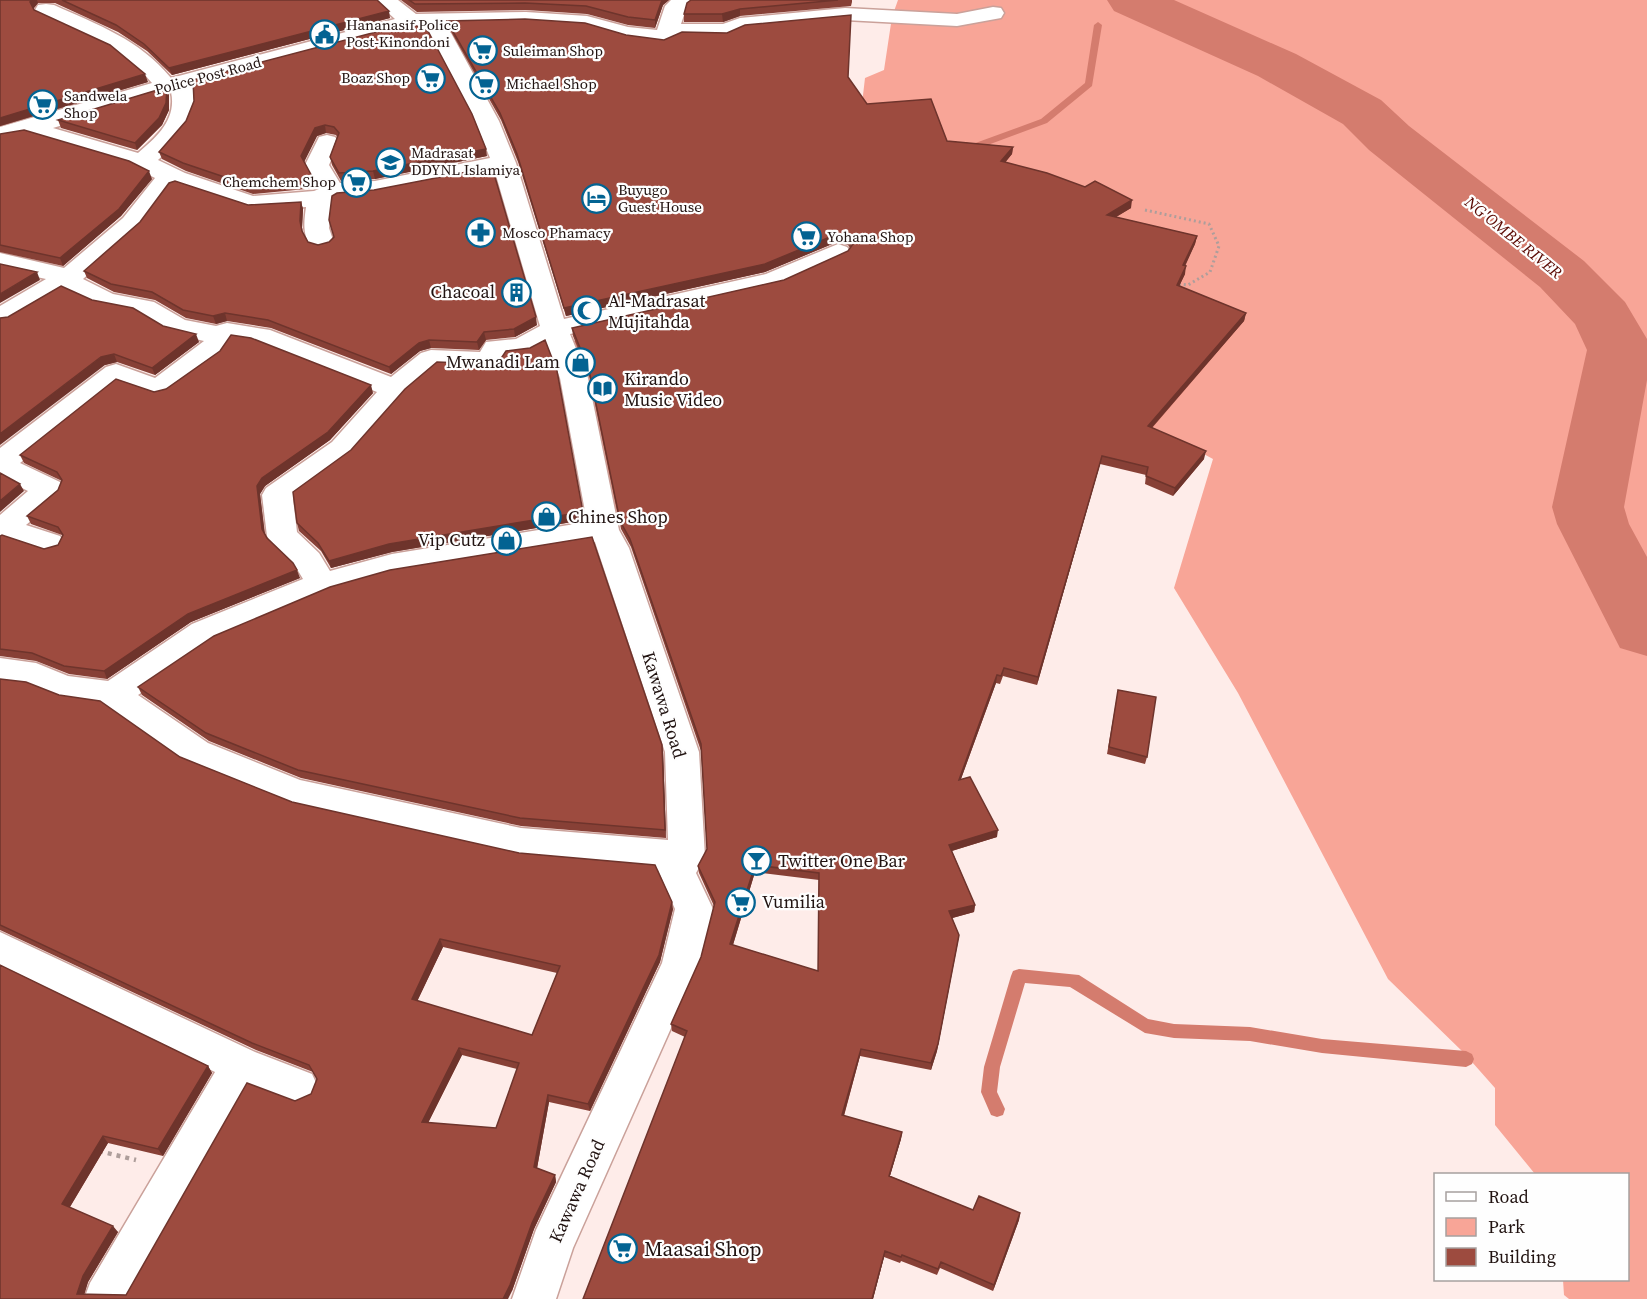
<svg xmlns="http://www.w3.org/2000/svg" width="1647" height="1299" font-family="'Source Serif 4',serif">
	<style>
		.green { fill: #f8a597 }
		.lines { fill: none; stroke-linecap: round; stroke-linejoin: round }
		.stream { fill: #d47c6e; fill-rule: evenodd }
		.river { fill: #d47c6e; fill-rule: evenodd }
		.minor-casing { stroke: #caa19a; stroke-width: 3 }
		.path-far1 { stroke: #ae9e9b; stroke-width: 3; stroke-dasharray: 2 3; stroke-linecap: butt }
		.path { stroke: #ae9e9b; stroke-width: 4.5; stroke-dasharray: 4 5; stroke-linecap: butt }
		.minor { fill: #fff; fill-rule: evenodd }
		.wall { fill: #874036; fill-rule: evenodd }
		.shaded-wall { fill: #6e342c }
		.building { fill: #9d4b3f; stroke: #6e342c; stroke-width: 1.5; fill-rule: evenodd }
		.labels { text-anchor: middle; stroke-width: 4.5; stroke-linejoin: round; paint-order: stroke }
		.far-poi-label { font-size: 15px; fill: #211311; stroke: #fefefe; text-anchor: start }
		.far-street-label { font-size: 15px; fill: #211311; stroke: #fefefe }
		.far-water-label { font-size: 16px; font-style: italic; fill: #5c0b05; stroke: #fefefe }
		.poi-label { font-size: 18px; fill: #211311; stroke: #fefefe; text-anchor: start }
		.street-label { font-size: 18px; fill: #211311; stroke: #fefefe }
		.near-poi-label { font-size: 21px; fill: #211311; stroke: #fefefe; text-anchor: start }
	</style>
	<rect width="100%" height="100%" fill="#feece9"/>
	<path class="green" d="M898,0H1647V1299H1569L1564,1295L1563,1280H1628V1174H1535L1495,1125V1088L1464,1053L1388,979L1238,693L1174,588L1213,459L1159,430L1106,435L867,240L860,121L865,78L884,70L892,17Z"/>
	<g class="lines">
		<path class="stream" d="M1098,22L1102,25L1092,86L1047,123L977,149L972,155H966L964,153L970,145L1041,119L1085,83L1094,25Z
			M578,339L584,342L607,423L610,455L624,510L618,514L612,510L598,455L595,423L572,342Z
			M1019,969L1079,975L1148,1019L1174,1024L1250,1027L1322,1039L1466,1051L1472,1054L1474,1059L1472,1064L1466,1067L1322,1053L1250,1041L1174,1038L1145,1033L1070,987L1025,983L1000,1067L997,1092L1005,1109L1003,1115L997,1117L991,1115L981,1092L984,1067L1011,976L1013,971Z"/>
		<path class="river" d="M1107,0H1174L1296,54L1381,100L1409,126L1584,261L1625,302L1647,339V380L1624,507L1629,524L1647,557V656L1620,648L1557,524L1552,507L1587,350L1575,324L1540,287L1369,150L1343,124L1258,76L1114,11Z"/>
		<defs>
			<path id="minor" d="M374,0H398L416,14L526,12L587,16L628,27L657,30L665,6L671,0H696L686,9L681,24H723L740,18L845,8L957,14L993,7L1001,8L1004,13L1001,18L957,26L845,20L745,30L727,38L682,37L665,45L627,40L586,28L526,24L443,26L451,33L499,121L516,163L564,319L766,274L838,244L847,247L851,252L847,257L784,286L712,304L570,334L588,378L619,530L629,548L699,752L705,857L696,873L713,909L700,963L573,1248L556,1299H512L536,1230L662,963L675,909L658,870L521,858L296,807L184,763L105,707L63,701L31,688L0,684V658L36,663L68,676L108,681L192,624L303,579L297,569L271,544L267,536L262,495L266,488L332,442L377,392L254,344L233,340L221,357L168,395L158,398L119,384L20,463L60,482L64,489L60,496L26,525L60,536L65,544L60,552L49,555L6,541L0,543V515L28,491L0,477V448L106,367L116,364L155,378L204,341L166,332L137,314L96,306L64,291L10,323L0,325V306L46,279L0,269V253L64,268L123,218L155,178L133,167L27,135L0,141V127L152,83C123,47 79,32 38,15L35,10L38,5L46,4L54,5C98,25 139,39 171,78L395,19ZM412,28L431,37L475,121L490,158L375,181L340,183L329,165L339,142L335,137L327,135L319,137L305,165L319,189L314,191L253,196L185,173L158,160C181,140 200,118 193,86ZM171,92C177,119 157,137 138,153L53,128ZM495,172L540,326L516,339L486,342L480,352L431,350L421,353L391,377L270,330L227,323L216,326L185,320L154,302L113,294L83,279L141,228L170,189L177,186L251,211L306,207C304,222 302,235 312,248L321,251L330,248L334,243L329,228L332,202L338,198L375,195ZM547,345L560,378L587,522L392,554L330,571L319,553L297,532L293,499L352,456L405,395L438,368L490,370L500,367L506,357L531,354ZM595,542L665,752L668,840L521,828L300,780L208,743L138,695L216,642L332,593L392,576Z
				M0,932L255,1052L312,1074L318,1087L312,1100L298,1106L250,1087L131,1299H84L90,1283L215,1072L0,967Z"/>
		</defs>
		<use href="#minor" class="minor-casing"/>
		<path class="path-far1" d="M1145,210L1209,224L1219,246L1210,272L1188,285L1177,284"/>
		<path class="path" d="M99,1151L136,1160"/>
		<use href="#minor" class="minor"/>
	</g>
	<path class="wall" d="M0,0H377L390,18L172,75L147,51L118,32L55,3H38L34,8V10L148,82L0,126Z
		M401,0H669L663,5L655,28L628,25L587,14L526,10L417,12Z
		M691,0H852V2L851,6L740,16L723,22H684V14Z
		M447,21L626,35L848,77L867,104L947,141L1013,147L1012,154L1005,162L1131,208L1116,217L1197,236L1195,244L1185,265V274L1179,286L1246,313L1244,321L1152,428L1204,459L1173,496L1145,484L1146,475L1100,464L1037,685L1003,676L1000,684L996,683L961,779L997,837L952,851L975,905L974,912L952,918L959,935L958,942L937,1051L931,1070L860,1056L844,1116L902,1132L901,1139L890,1176L973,1210L1020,1213L1019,1220L993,1291L940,1268L937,1275L901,1261L900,1263L884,1257L873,1299H583L685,1037L672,1031L671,1024L701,957L714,906L699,873L698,866L707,849L701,751L631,547L621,529L590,378L573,336L572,328L784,280L848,251L850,248L848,245L837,242L765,272L566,316L518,162L501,120L449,28ZM755,872L819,880L818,971L733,945Z
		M193,80L487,156L375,179L341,181L332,165L330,157L337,137L336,135L326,133L317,136L304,162L314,180L316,188L253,194L186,171L162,159L159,152L186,121L194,101Z
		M167,87L169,95V110L162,125L137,150L61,128L58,120Z
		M0,134L152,179L121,216L63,266L0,252Z
		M301,202L303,209L302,228L303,233L308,242L537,325L515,337L486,340L479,350L431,348L420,351L391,374L271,328L227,321L216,324L186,318L155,300L114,292L87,278L84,271L248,205Z
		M92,300L163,326L199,342L155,375L117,362L105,365Z
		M154,392L373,393L330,440L265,486L260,494L265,534L267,538L300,578L191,622L107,679L69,674L36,661L0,656V536L44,549L58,545L63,536L62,535L31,524L27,516L58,490L62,481L24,463L20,455Z
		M584,520L392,552L331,568L321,551L299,531L297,523Z
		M0,679L180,757L292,802L673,909L660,962L590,1111L549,1102L537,1168L555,1175L556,1182L534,1229L512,1291L0,1299V965L208,1066L212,1073L163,1156L108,1143L70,1207L118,1232L88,1282L84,1294L126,1295L295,1101L311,1094L317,1079L313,1072L256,1050L0,930ZM443,947L557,973L532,1035L417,1001ZM462,1055L517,1069L496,1128L428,1123Z
		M138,687L663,752L666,838L521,826L301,778L209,741L142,695Z
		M1118,690L1147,757L1145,764L1107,754Z"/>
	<path class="shaded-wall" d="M32,0H37L38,3L33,9L30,2Z
		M662,0H669L663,5L655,28V20Z
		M740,9V16L723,22L722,14Z
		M389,11L390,18L172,75L169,68Z
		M145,74L148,82L0,126V118Z
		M167,87L169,95V110L162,125L137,150L135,143Z
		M325,125L326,133L317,136L303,164L301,156L315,128Z
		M1013,147L1012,154L1000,169L1001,161Z
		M486,149L487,156L375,179L373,171Z
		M149,171L152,179L121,216L63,266L60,258Z
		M1132,200L1131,208L1106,223L1107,215Z
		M301,202L303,209L302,228L305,239L300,221Z
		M837,234V242L765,272L566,316L564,308Z
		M1197,236L1195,244L1182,273L1183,265Z
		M1186,266L1185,274L1176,293L1177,285Z
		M37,272L40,280L0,303V294Z
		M225,313L227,321L216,324L213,316Z
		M1246,313L1244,321L1146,434L1148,426Z
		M536,317L537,325L515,337L514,329Z
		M484,332L486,340L479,350L477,342Z
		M196,334L199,342L155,375L152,368Z
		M429,340L431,348L420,351L391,374L389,367L419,343Z
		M114,354L117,362L105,365L0,445V434L101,357Z
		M371,385L373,393L330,440L265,486L260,494L265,537L262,529L257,486L262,478Z
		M1206,451L1204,459L1173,496L1175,488Z
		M1102,456L1100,464L1037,685L1038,677Z
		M20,484L24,491L0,512V501Z
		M583,512L584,520L392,552L331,568L329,561L389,544Z
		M297,570L300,578L191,622L107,679L104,671L188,614Z
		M997,675L996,683L958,787L959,780Z
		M662,745L663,752L666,838L665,830Z
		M998,830L997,837L948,852L949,845Z
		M755,865V872L731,951L730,944Z
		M672,902L673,909L660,962L590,1111L588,1104Z
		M975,905L974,912L949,919V911Z
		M959,935L937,1051L931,1070V1063Z
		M440,939L443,947L415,1006L412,999Z
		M459,1048L462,1055L425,1129L422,1122Z
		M861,1049L860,1056L842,1122V1115Z
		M208,1066L212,1073L163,1156L158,1149Z
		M548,1095L549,1102L536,1174L534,1167Z
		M902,1132L901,1139L888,1182L889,1176Z
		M103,1136L108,1143L68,1210L62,1204Z
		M555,1175L556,1182L534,1229L512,1291L508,1299H503L532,1223Z
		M1020,1213L1019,1220L993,1291L994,1285Z
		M113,1226L118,1232L88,1282L83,1299L77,1294L83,1276Z
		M885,1251L884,1257L873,1299H872Z"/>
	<path class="building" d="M0,0H32L30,2L34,10L110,45L145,74L0,118Z
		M62,0H377L389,11L169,68L144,44L116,25Z
		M409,0H662L655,20L628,17L586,6L525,3L415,4Z
		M691,0H838L740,9L722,14H684L687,3Z
		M851,15L848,77L867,104L931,99L947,141L1013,147L1001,161L1047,173L1085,187L1095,181L1132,200L1107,215L1197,236L1183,265L1186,266L1177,285L1246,313L1148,426L1206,451L1175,488L1146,476L1148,467L1102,456L1038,677L1004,668L1001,676L997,675L959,780L970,777L998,830L949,845L975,905L949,911L959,935L938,1044L931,1063L861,1049L842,1115L902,1132L889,1176L973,1210L979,1196L1020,1213L994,1285L941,1262L938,1269L902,1255L901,1257L885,1251L872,1299H583L687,1031L671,1024L701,957L715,902L698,866L707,849L701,744L630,539L620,521L589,370L572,328L784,280L848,251L853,244L848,237L837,234L765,264L564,308L517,154L500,113L447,21L525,19L585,23L626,35L664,40L682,32L727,33L745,25ZM755,865L819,873L818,971L730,944Z
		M410,23L428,31L472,114L486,149L373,171L339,173L330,157L339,133L334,127L325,125L315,128L301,156L314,180L251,186L183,163L159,152L186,121L194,101L193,80Z
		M167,87L166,103L159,118L135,143L58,120Z
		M24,130L129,161L149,171L119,209L60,258L0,245V134Z
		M492,167L536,317L514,329L484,332L477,342L429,340L419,343L389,367L268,320L225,313L213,316L183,310L152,292L111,284L84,271L140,222L169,183L175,181L248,205L301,202L300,221L302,231L308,242L318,245L329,242L334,237L329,220L332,196L337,193L374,190Z
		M0,264L37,272L0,294Z
		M61,286L92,300L133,308L163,326L196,334L152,368L114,354L101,357L0,434V318L8,317Z
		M231,335L251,338L371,385L328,432L262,478L257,486L262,529L267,538L293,563L297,570L188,614L104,671L64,666L32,653L0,649V536L2,535L44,549L58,545L63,535L58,527L27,516L58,490L62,480L57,472L20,455L116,379L154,392L166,389L220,351Z
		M545,340L557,371L583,512L389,544L329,561L318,543L297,523L293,492L351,450L405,389L437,362L489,364L500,360L506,351L530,348Z
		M0,473L20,484L0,501Z
		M592,537L662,745L665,830L520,818L298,770L206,733L138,687L214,636L330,587L390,570Z
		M0,679L26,682L59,695L100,701L180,757L292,802L519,853L655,865L672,902L659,955L588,1104L548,1095L534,1167L555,1175L532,1223L510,1285L503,1299H0V965L208,1066L158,1149L103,1136L62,1204L113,1226L83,1276L77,1294L126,1295L247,1083L295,1101L311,1094L317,1079L309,1065L252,1043L0,925ZM440,939L560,966L532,1035L412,999ZM459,1048L519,1063L496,1128L422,1122Z
		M1118,690L1156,697L1147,757L1109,747Z"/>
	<defs>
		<symbol id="civic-ring" viewBox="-11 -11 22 22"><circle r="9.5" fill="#fefefe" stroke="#036392" stroke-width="1.5"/><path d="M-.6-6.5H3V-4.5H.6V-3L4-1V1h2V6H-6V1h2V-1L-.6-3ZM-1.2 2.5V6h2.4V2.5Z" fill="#036392"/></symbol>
		<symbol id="supermarket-ring" viewBox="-11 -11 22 22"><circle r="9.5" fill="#fefefe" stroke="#036392" stroke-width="1.5"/><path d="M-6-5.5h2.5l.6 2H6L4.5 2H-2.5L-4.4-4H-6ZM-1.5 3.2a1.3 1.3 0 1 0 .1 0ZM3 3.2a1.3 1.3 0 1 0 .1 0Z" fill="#036392"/></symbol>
		<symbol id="school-ring" viewBox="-11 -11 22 22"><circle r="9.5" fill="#fefefe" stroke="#036392" stroke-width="1.5"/><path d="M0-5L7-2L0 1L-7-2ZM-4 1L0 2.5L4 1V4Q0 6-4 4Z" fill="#036392"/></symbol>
		<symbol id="hotel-ring" viewBox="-11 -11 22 22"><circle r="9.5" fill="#fefefe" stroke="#036392" stroke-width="1.5"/><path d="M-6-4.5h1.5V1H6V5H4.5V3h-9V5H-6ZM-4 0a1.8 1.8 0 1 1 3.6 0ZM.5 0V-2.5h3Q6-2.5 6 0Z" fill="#036392"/></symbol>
		<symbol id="pharmacy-ring" viewBox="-11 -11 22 22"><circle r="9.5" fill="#fefefe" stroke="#036392" stroke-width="1.5"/><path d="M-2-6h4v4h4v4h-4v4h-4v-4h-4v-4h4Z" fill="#036392"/></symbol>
		<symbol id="building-ring" viewBox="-11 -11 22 22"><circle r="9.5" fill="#fefefe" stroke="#036392" stroke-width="1.5"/><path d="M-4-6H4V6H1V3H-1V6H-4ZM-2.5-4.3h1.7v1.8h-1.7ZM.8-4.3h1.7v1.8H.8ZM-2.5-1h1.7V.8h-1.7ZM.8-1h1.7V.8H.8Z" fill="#036392"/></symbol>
		<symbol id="mosque-ring" viewBox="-11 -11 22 22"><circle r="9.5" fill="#fefefe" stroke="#036392" stroke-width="1.5"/><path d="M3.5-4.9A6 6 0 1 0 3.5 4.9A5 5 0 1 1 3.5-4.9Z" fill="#036392"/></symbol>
		<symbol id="shop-ring" viewBox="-11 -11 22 22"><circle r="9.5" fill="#fefefe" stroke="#036392" stroke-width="1.5"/><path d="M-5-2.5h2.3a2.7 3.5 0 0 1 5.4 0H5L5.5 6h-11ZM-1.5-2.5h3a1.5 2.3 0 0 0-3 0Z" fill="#036392"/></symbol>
		<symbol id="library-ring" viewBox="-11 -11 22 22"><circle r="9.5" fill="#fefefe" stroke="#036392" stroke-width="1.5"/><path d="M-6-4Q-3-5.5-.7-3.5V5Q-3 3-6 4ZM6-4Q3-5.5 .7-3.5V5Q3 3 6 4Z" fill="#036392"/></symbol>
		<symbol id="bar-ring" viewBox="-11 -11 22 22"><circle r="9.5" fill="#fefefe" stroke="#036392" stroke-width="1.5"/><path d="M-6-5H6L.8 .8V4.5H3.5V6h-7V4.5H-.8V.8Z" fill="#036392"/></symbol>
	</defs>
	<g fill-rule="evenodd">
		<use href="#civic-ring" x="308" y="18" width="33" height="33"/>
		<use href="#supermarket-ring" x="466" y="34" width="33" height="33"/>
		<use href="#supermarket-ring" x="414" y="62" width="33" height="33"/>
		<use href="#supermarket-ring" x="468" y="68" width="33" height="33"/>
		<use href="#supermarket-ring" x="26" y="88" width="33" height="33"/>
		<use href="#school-ring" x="374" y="146" width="33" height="33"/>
		<use href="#supermarket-ring" x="340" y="166" width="33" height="33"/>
		<use href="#hotel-ring" x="580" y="182" width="33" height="33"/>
		<use href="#pharmacy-ring" x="464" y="216" width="33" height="33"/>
		<use href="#supermarket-ring" x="790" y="220" width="33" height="33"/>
		<use href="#building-ring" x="500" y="276" width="33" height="33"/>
		<use href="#mosque-ring" x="570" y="294" width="33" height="33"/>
		<use href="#shop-ring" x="564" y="346" width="33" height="33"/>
		<use href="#library-ring" x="586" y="372" width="33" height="33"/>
		<use href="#shop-ring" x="530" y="500" width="33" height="33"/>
		<use href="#shop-ring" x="490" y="524" width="33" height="33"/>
		<use href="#bar-ring" x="740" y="844" width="33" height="33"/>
		<use href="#supermarket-ring" x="724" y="886" width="33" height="33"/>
		<use href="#supermarket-ring" x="606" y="1232" width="33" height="33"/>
	</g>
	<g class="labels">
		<g class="far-poi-label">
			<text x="346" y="30">Hananasif Police<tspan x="346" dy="17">Post-Kinondoni</tspan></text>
			<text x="503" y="56">Suleiman Shop</text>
			<text x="410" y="83" text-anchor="end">Boaz Shop</text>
			<text x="506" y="89">Michael Shop</text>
			<text x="64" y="101">Sandwela<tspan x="64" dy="17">Shop</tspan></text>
			<text x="411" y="158">Madrasat<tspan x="411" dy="17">DDYNL Islamiya</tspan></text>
			<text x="336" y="187" text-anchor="end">Chemchem Shop</text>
			<text x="618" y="195">Buyugo<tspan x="618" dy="17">Guest House</tspan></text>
			<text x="502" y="238">Mosco Phamacy</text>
			<text x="827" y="242">Yohana Shop</text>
		</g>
		<g class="far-street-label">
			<text transform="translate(208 76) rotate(-15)" y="5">Police Post Road</text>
		</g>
		<g class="far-water-label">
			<text transform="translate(1514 237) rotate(39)" y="6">NG'OMBE RIVER</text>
		</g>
		<g class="poi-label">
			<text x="495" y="298" text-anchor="end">Chacoal</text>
			<text x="608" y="307">Al-Madrasat<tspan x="608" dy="21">Mujitahda</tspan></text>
			<text x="560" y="368" text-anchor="end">Mwanadi Lam</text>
			<text x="624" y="385">Kirando<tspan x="624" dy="21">Music Video</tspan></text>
			<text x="568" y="523">Chines Shop</text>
			<text x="485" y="546" text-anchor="end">Vip Cutz</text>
			<text x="778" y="867">Twitter One Bar</text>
			<text x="762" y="908">Vumilia</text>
		</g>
		<g class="street-label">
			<text transform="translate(664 705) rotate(73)" y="6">Kawawa Road</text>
			<text transform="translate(577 1191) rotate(-66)" y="6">Kawawa Road</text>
		</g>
		<g class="near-poi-label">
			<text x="644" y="1256">Maasai Shop</text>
		</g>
	</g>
	<rect x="1434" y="1173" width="195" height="108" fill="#fefefe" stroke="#a6a09f" stroke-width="1.5"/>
	<rect x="1446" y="1192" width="30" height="9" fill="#ffffff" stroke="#a6a09f" stroke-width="1.5"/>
	<text x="1488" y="1203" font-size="18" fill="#211311">Road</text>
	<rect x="1446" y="1218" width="30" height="18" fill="#f8a597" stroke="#a6a09f" stroke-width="1.5"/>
	<text x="1488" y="1233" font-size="18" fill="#211311">Park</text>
	<rect x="1446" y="1248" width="30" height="18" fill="#9d4b3f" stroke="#a6a09f" stroke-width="1.5"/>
	<text x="1488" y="1263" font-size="18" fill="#211311">Building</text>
</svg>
